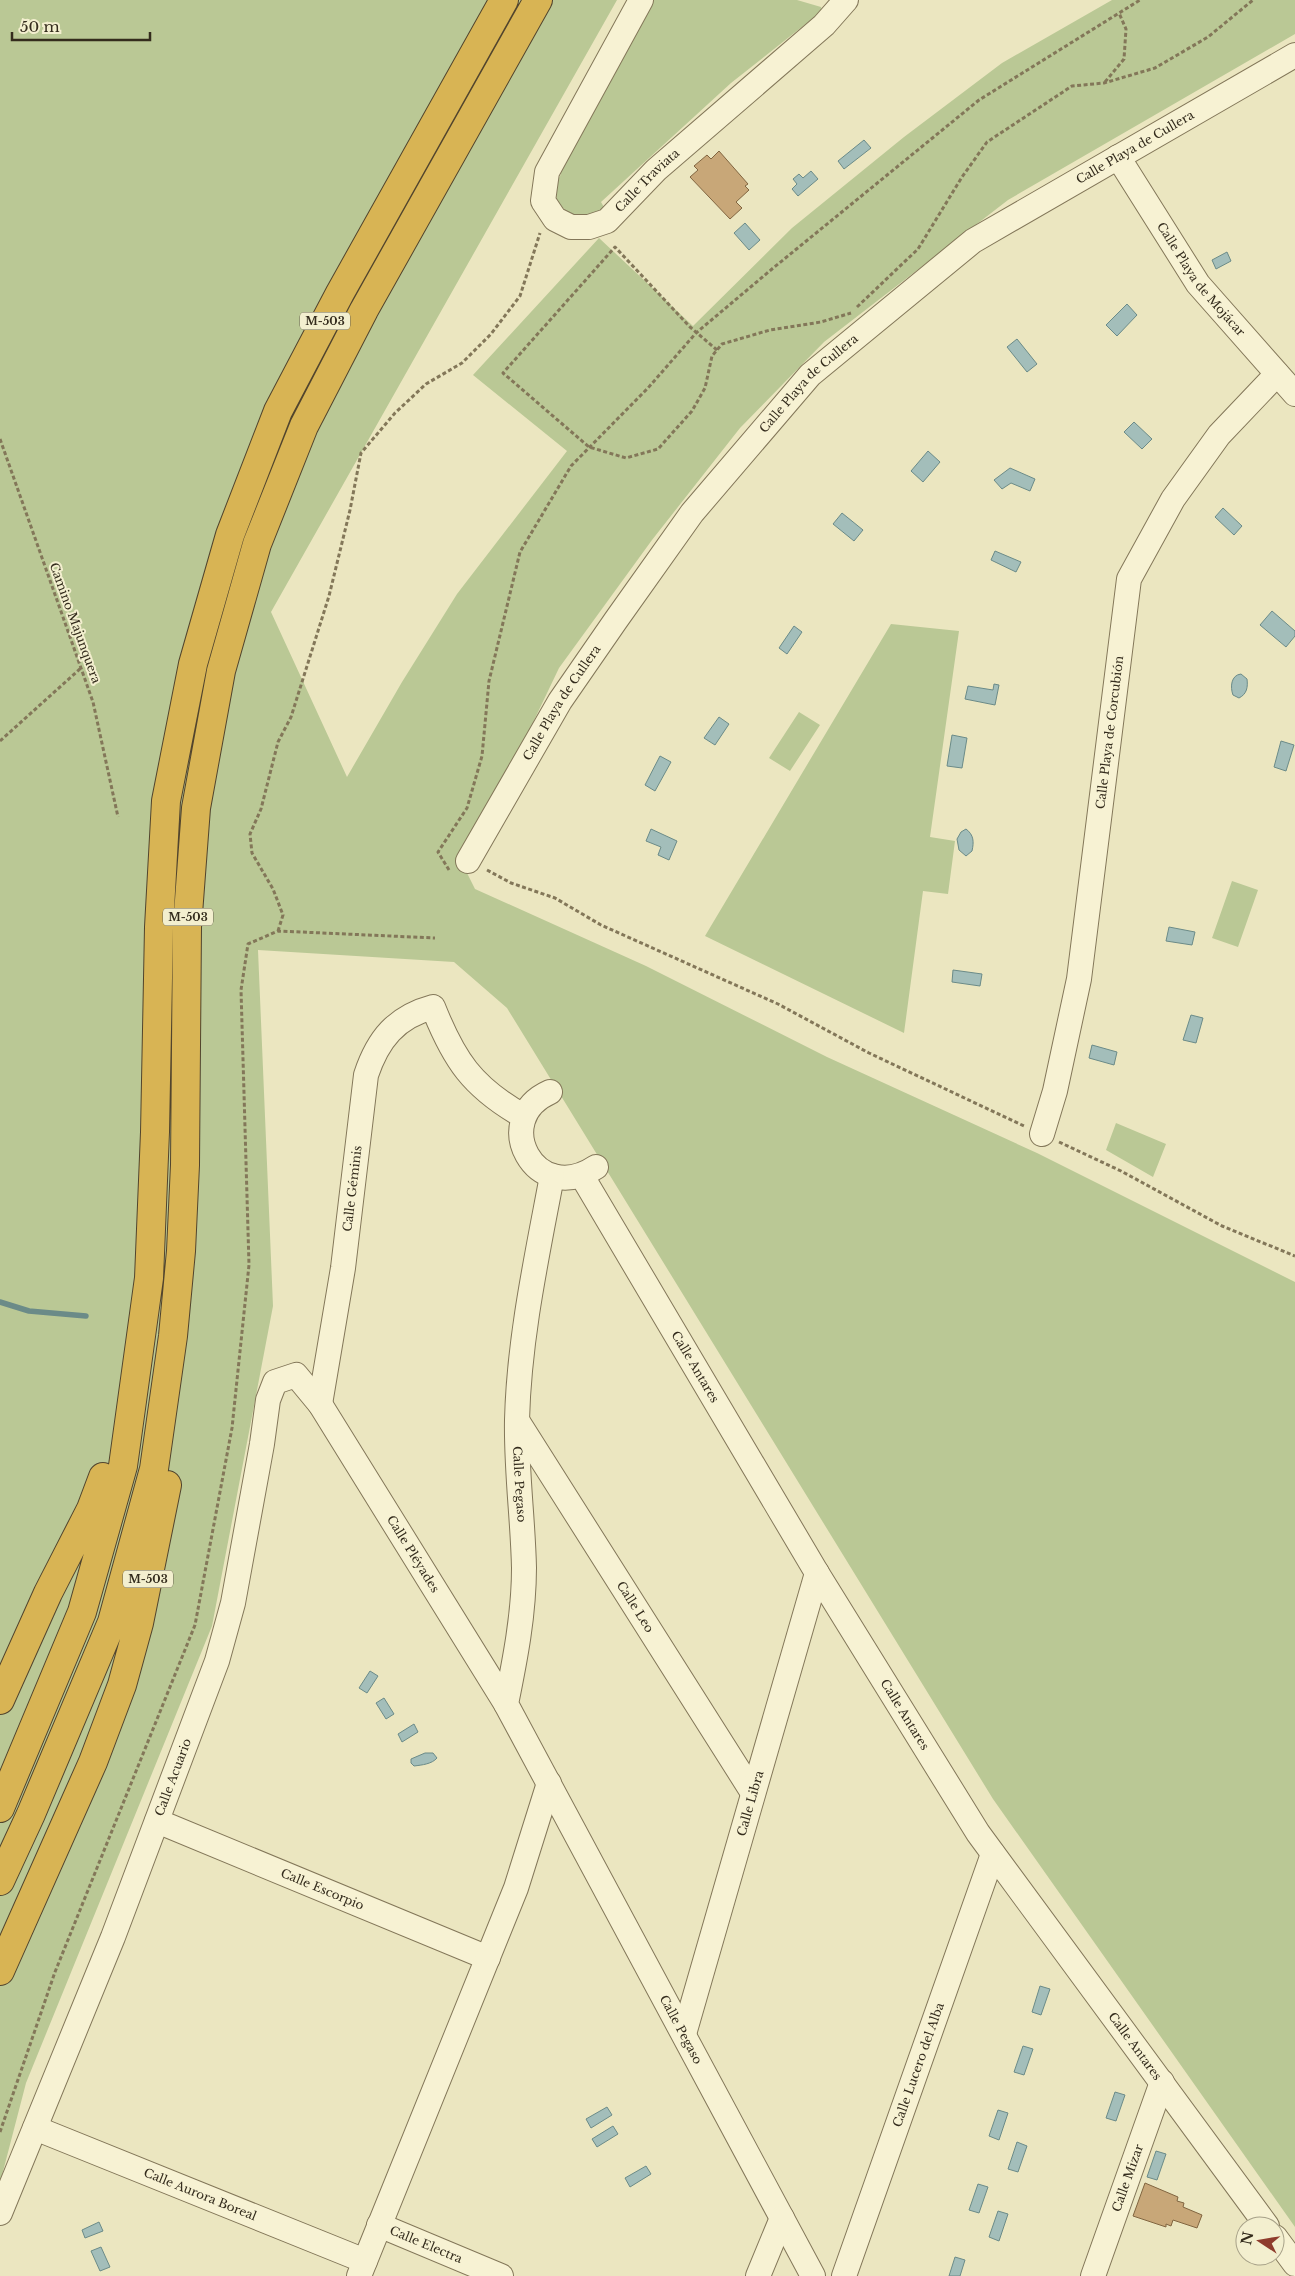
<svg xmlns="http://www.w3.org/2000/svg" width="1295" height="2276" font-family="'Libre Baskerville',serif">
	<style>
		.green { fill: #bac895 }
		.water { fill: #a3beba; stroke: #6b8b88 }
		.lines { fill: none; stroke-linecap: round; stroke-linejoin: round }
		.stream { stroke: #6b8b88; stroke-width: 5.5 }
		.building { fill: #c8a778; stroke: #816540 }
		.minor-casing { stroke: #837759; stroke-width: 26 }
		.highway-casing { stroke: #51442d; stroke-width: 30 }
		.path { stroke: #837759; stroke-width: 3; stroke-dasharray: 4 2.5; stroke-linecap: butt }
		.minor { stroke: #f7f2d3; stroke-width: 24 }
		.highway { stroke: #d8b454; stroke-width: 28 }
		.labels { text-anchor: middle; stroke-width: 4; stroke-linejoin: round; paint-order: stroke }
		.shield { fill: #f3efcf; stroke: #6d6652; stroke-width: 1 }
		.shield-label { font-size: 11px; font-weight: bold; fill: #342c1d }
		.street-label { font-size: 12px; fill: #342c1d; stroke: #f3efcf }
	</style>
	<rect width="100%" height="100%" fill="#ebe6c0"/>
	<path class="green" d="M0,0H617L271,612L347,777L402,682L457,594L567,451L473,375L599,238L693,326L792,228L904,137L1002,63L1112,0H1295V34L1008,200L824,342L740,428L652,540L559,668L464,867L475,889L646,966L827,1057L1037,1153L1295,1282V2227L993,1799L507,1008L454,962L258,950L273,1306L212,1626L26,2083L0,2183Z
		M653,0H797L821,7L822,11L731,83L601,202L605,209L590,218L570,214L557,203L555,186L561,174L557,170Z
		M891,624L959,631L930,837L955,841L948,894L923,891L904,1033L705,936Z
		M799,712L820,725L790,771L769,758Z
		M1232,881L1258,890L1238,947L1212,938Z
		M1116,1123L1166,1144L1153,1177L1106,1150Z"/>
	<path class="water" d="M864,140L871,148L844,169L838,161Z
		M811,171L818,179L798,196L792,189L797,184L793,179L799,174L803,178Z
		M745,223L760,240L749,250L734,233Z
		M1227,252L1231,261L1216,269L1212,260Z
		M1127,304L1137,315L1117,336L1106,325Z
		M1017,339L1037,364L1027,372L1007,347Z
		M1134,422L1152,439L1142,449L1124,432Z
		M928,451L940,462L923,482L911,471Z
		M1010,468L1035,479L1030,491L1011,483L1002,489L994,480Z
		M1223,508L1242,526L1234,535L1215,517Z
		M842,513L863,530L854,541L833,524Z
		M995,551L1021,562L1016,572L991,560Z
		M1272,611L1295,631V636L1286,647L1260,625Z
		M794,626L802,632L787,654L779,648Z
		M1241,674L1247,679C1248,687 1247,694 1239,698L1233,695C1230,687 1231,675 1241,674Z
		M994,684L999,685L995,705L965,699L968,686L993,690Z
		M719,717L729,724L715,745L704,738Z
		M952,735L967,738L962,768L947,766Z
		M1281,741L1294,745L1286,771L1274,767Z
		M660,756L671,762L655,791L645,785Z
		M651,829L677,841L669,860L658,855L661,847L646,841Z
		M966,829C974,835 974,842 972,851L966,856L959,850L957,839L961,832Z
		M1169,927L1195,932L1192,945L1166,941Z
		M953,970L982,974L980,986L952,982Z
		M1191,1015L1203,1018L1196,1043L1183,1040Z
		M1092,1045L1117,1052L1114,1065L1089,1058Z
		M370,1671L378,1676L367,1693L359,1688Z
		M384,1698L394,1714L386,1719L376,1703Z
		M414,1724L418,1732L402,1742L398,1734Z
		M425,1753H433L437,1758C432,1764 422,1765 414,1766L411,1763V1759Z
		M1040,1986L1050,1989L1041,2015L1032,2012Z
		M1023,2046L1033,2049L1024,2075L1014,2072Z
		M1115,2092L1125,2095L1116,2121L1106,2118Z
		M607,2107L612,2115L591,2128L586,2119Z
		M998,2110L1008,2113L999,2140L989,2136Z
		M613,2126L618,2134L597,2147L592,2139Z
		M1017,2142L1027,2146L1018,2172L1008,2169Z
		M1156,2151L1166,2154L1157,2180L1147,2177Z
		M646,2166L651,2174L630,2187L625,2178Z
		M978,2184L988,2187L979,2213L969,2210Z
		M998,2211L1008,2214L999,2241L989,2237Z
		M99,2222L103,2231L85,2238L82,2230Z
		M101,2247L110,2267L100,2271L91,2251Z
		M955,2257L965,2260L960,2276H949Z"/>
	<g class="lines">
		<path class="stream" d="M0,1302L29,1311L86,1316"/>
	</g>
	<path class="building" d="M719,151L748,184L745,186L749,190L736,202L742,208L730,219L690,177L698,170L694,166L707,155L711,159Z
		M1145,2183L1178,2197L1177,2201L1184,2203L1183,2207L1202,2215L1197,2228L1173,2220L1171,2226L1166,2224V2227L1133,2216Z"/>
	<g class="lines">
		<defs>
			<g id="minor">
				<path id="s1" d="M641,0L547,172L543,201L555,219L571,227H589L607,221L656,170L824,25L846,0"/>
				<path id="s2" d="M1118,157L1198,284L1295,394"/>
				<path id="s3" d="M468,861L560,701L616,620L692,513L810,375L973,241L1295,55"/>
				<path d="M550,1092C489,1119 535,1208 596,1167"/>
				<path id="s4" d="M1042,1134L1055,1091L1079,979L1129,579L1173,499L1219,435L1277,374"/>
				<path id="s5" d="M552,1176C537,1256 519,1338 517,1420C516,1470 523,1519 524,1568C524,1614 515,1660 506,1704L813,2276"/>
				<path id="s6" d="M582,1176L817,1573L978,1833L1267,2226"/>
				<path id="s7" d="M320,1404L343,1268L366,1075C378,1039 396,1017 433,1007C454,1060 472,1087 523,1116"/>
				<path id="s8" d="M518,1422L753,1793"/>
				<path id="s9" d="M157,1821L488,1958"/>
				<path id="s10" d="M684,2034L817,1573"/>
				<path id="s11" d="M35,2128L365,2261"/>
				<path id="s12" d="M0,2213L113,1937L217,1661L233,1603L262,1444L268,1400L275,1382L296,1375L320,1404L506,1704"/>
				<path id="s13" d="M379,2225L501,2276"/>
				<path d="M1275,2237L1295,2264"/>
				<path d="M359,2276L516,1888L549,1783"/>
				<path d="M758,2276L782,2218"/>
				<path id="s14" d="M844,2276L993,1854"/>
				<path id="s15" d="M1093,2276L1162,2082"/>
			</g>
			<path id="highway" d="M0,1700L48,1593L91,1509L103,1477
				M0,1808L82,1612L123,1466L149,1278L155,1132L159,927L166,801L193,664L230,535L278,411L340,293L504,0
				M0,1881L31,1814L112,1622L154,1469L173,1336L181,1251L185,1165L187,927L196,808L221,671L257,544L304,426L364,310L538,0
				M0,1971L93,1762L122,1685L139,1623L167,1485"/>
		</defs>
		<use href="#minor" class="minor-casing"/>
		<use href="#highway" class="highway-casing"/>
		<path class="path" d="M1105,82L1124,59L1126,29L1119,13
			M857,307L918,249L962,177L987,142L1072,86L1104,83L1155,68L1208,37L1253,0
			M717,350L690,327L615,247L503,373L589,447L626,458L658,449L692,411L705,388L712,356L722,344L770,330L821,322L851,313
			M0,439L93,702L118,817
			M0,741L81,668
			M449,870L438,852L467,808L482,756L489,681L520,552L571,466L648,388L696,333L772,269L979,100L1140,0
			M487,870L511,883L555,898L601,925L778,1004L869,1053L1024,1126
			M278,931L283,915L273,889L252,853L250,834L261,809L278,742L291,717L329,596L350,510L361,453L395,413L426,384L462,363L491,334L520,296L540,233
			M1059,1142L1121,1171L1222,1226L1295,1256
			M0,2132L55,1972L195,1625L232,1428L249,1265L241,990L248,944L278,931L435,938"/>
		<use href="#minor" class="minor"/>
		<use href="#highway" class="highway"/>
	</g>
	<g class="labels">
		<g class="shield">
			<rect x="300" y="312.5" width="50" height="17" rx="4"/>
			<rect x="163" y="908.5" width="50" height="17" rx="4"/>
			<rect x="123" y="1570.5" width="50" height="17" rx="4"/>
		</g>
		<g class="shield-label">
			<text x="325" y="325">M-503</text>
			<text x="188" y="921">M-503</text>
			<text x="148" y="1583">M-503</text>
		</g>
		<g class="street-label">
			<text dy="4" stroke="none"><textPath href="#s3" startOffset="994">Calle Playa de Cullera</textPath></text>
			<text dy="4" stroke="none"><textPath href="#s1" startOffset="359">Calle Traviata</textPath></text>
			<text dy="4" stroke="none"><textPath href="#s2" startOffset="148">Calle Playa de Mojácar</textPath></text>
			<text dy="4" stroke="none"><textPath href="#s3" startOffset="589">Calle Playa de Cullera</textPath></text>
			<text transform="translate(75 623) rotate(70)" y="4">Camino Majunquera</text>
			<text dy="4" stroke="none"><textPath href="#s3" startOffset="184">Calle Playa de Cullera</textPath></text>
			<text dy="4" stroke="none"><textPath href="#s4" startOffset="408">Calle Playa de Corcubión</textPath></text>
			<text dy="4" stroke="none"><textPath href="#s7" startOffset="218">Calle Géminis</textPath></text>
			<text dy="4" stroke="none"><textPath href="#s6" startOffset="222">Calle Antares</textPath></text>
			<text dy="4" stroke="none"><textPath href="#s5" startOffset="311">Calle Pegaso</textPath></text>
			<text dy="4" stroke="none"><textPath href="#s12" startOffset="1115">Calle Pléyades</textPath></text>
			<text dy="4" stroke="none"><textPath href="#s8" startOffset="219">Calle Leo</textPath></text>
			<text dy="4" stroke="none"><textPath href="#s6" startOffset="628">Calle Antares</textPath></text>
			<text dy="4" stroke="none"><textPath href="#s12" startOffset="469">Calle Acuario</textPath></text>
			<text dy="4" stroke="none"><textPath href="#s10" startOffset="240">Calle Libra</textPath></text>
			<text dy="4" stroke="none"><textPath href="#s9" startOffset="179">Calle Escorpio</textPath></text>
			<text dy="4" stroke="none"><textPath href="#s5" startOffset="902">Calle Pegaso</textPath></text>
			<text dy="4" stroke="none"><textPath href="#s6" startOffset="1032">Calle Antares</textPath></text>
			<text dy="4" stroke="none"><textPath href="#s14" startOffset="224">Calle Lucero del Alba</textPath></text>
			<text dy="4" stroke="none"><textPath href="#s15" startOffset="104">Calle Mizar</textPath></text>
			<text dy="4" stroke="none"><textPath href="#s11" startOffset="178">Calle Aurora Boreal</textPath></text>
			<text dy="4" stroke="none"><textPath href="#s13" startOffset="51">Calle Electra</textPath></text>
		</g>
	</g>
	<g transform="translate(1260 2241) rotate(282)"><circle r="24" fill="#f3efcf" stroke="#a7a188"/>
	<path d="M0-4L9 19L0 12L-9 19Z" fill="#8f3c2c"/>
	<text y="-8" font-size="14" font-weight="bold" text-anchor="middle" fill="#342c1d">N</text>
	</g>
	<path d="M12 32v8h138v-8" fill="none" stroke="#342c1d" stroke-width="2.5"/>
	<text x="20" y="32" font-size="15" fill="#342c1d" stroke="#f3efcf" stroke-width="4" paint-order="stroke">50 m</text>
</svg>
